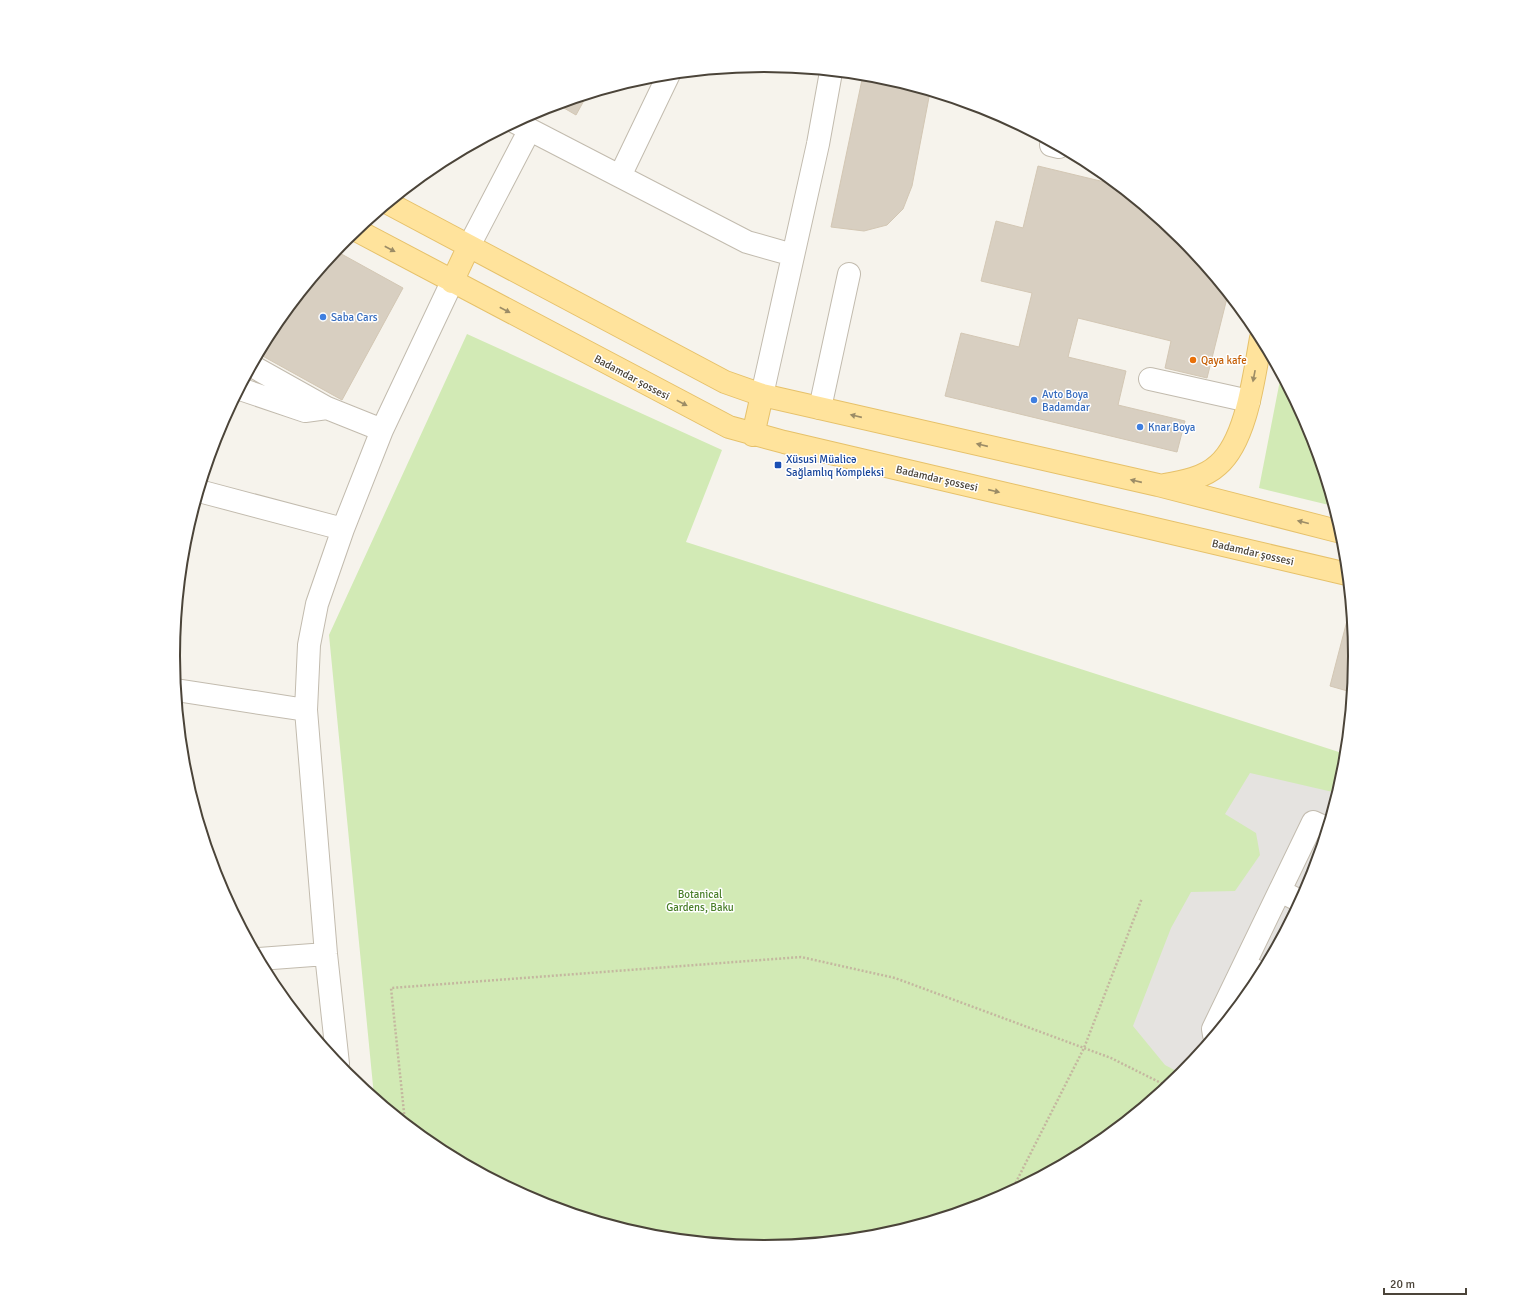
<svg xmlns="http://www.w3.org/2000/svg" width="1528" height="1312" font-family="Signika,sans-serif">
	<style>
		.green { fill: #d2eab5 }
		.parking { fill: #e5e3e0 }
		.building { fill: #d8cfc1; stroke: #d3c7b4 }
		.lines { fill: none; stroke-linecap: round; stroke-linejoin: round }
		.minor-casing { stroke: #c2bbae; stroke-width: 24 }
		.major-casing { stroke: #e6c16a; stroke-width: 24 }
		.path { stroke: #c4b79f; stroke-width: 2.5; stroke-dasharray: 2 2; stroke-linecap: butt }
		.minor { stroke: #fff; stroke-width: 22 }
		.major { stroke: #ffe39c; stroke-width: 22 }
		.oneway { fill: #9c8c66 }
		.shop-dot { fill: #3f7fe0; stroke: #fff; stroke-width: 1.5 }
		.food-dot { fill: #e8710a; stroke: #fff; stroke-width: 1.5 }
		.transit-dot { fill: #1a4fb4; stroke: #fff; stroke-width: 1.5 }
		.labels { text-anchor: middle; stroke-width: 3; stroke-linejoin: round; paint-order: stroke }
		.shop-label { font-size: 11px; fill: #366cbe; stroke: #fff; text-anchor: start }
		.food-label { font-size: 11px; fill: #c56008; stroke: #fff; text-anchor: start }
		.street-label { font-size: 11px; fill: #4b4439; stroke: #fff }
		.transit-label { font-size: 11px; fill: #164399; stroke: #fff; text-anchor: start }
		.park-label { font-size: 11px; fill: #4a7f2a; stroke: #fff }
		.rim { fill: none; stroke: #4b4439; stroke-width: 2 }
	</style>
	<rect width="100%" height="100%" fill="#f6f3ec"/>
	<path class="green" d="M467,334L722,450L686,542L1345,754L1344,772L1310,882L1255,985L1182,1074L1092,1148L990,1202L879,1236L764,1247L648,1236L538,1202L435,1147L374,1096L329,635Z
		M1281,375L1310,430L1333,506L1259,488Z"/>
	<path class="parking" d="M1250,773L1337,793L1310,882L1255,985L1182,1074L1165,1065L1133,1026L1171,928L1191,892L1235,891L1260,855L1256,833L1225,814Z"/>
	<path class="building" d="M863,75L880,76L930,92L912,186L903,209L887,225L864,231L831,227Z
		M587,95L576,115L557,104Z
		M1038,166L1117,185L1182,238L1228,294L1207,378L1165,368L1171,341L1078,318L1068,357L1126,371L1118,405L1185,421L1177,452L945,396L961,333L1019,347L1032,293L981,281L996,221L1023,228Z
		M336,251L403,288L342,400L259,354L273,327Z
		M1349,613L1351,614L1355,656L1351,692L1330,686Z"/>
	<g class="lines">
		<defs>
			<path id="minor" d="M515,122L747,242L793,255
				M1051,145L1059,147
				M620,176L669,74
				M469,246L529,131
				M252,366L327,408
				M1150,379L1249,401
				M240,389L305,411L327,408L382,430
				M762,395L818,144L831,72
				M820,408L849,274
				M199,491L343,529
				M176,690L306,710
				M1280,891L1300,901
				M259,959L326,954
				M1244,965L1261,973
				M1214,1035L1213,1029L1313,822L1326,828
				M338,1064L326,954L306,710L309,645L317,604L343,529L382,430L452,282"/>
			<path id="major" d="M388,203L725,382L762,395L1158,485L1341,532
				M356,230L729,427L784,442L1347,574
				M452,282L469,246
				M753,435L762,395
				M1164,485C1183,482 1204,478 1218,465C1247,440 1254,375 1261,338"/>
		</defs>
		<use href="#minor" class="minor-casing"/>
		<use href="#major" class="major-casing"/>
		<path class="path" d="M405,1122L391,988L801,957L895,978L1111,1058L1167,1086
			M1012,1190L1084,1048L1142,898"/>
		<use href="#minor" class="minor"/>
		<use href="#major" class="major"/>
	</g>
	<defs><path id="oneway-solid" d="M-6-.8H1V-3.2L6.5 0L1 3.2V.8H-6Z"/></defs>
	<g class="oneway">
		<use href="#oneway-solid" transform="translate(390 249) rotate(28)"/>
		<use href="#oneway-solid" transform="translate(505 310) rotate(28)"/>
		<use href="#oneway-solid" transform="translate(1254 376) rotate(101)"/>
		<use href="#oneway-solid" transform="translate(682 403) rotate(28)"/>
		<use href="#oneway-solid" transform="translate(856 416) rotate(-167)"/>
		<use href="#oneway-solid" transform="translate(982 445) rotate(-167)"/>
		<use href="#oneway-solid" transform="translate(1136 481) rotate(-167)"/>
		<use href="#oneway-solid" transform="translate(994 491) rotate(13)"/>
		<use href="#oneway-solid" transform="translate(1303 522) rotate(-166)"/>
	</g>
	<g class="shop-dot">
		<circle cx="323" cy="317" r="4"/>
		<circle cx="1034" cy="400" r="4"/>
		<circle cx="1140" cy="427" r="4"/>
	</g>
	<circle class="food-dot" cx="1193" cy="360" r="4"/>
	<rect class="transit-dot" x="774" y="461" width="8" height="8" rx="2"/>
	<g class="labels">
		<g class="shop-label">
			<text x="331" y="321">Saba Cars</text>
			<text x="1042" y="398">Avto Boya<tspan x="1042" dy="13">Badamdar</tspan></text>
			<text x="1148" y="431">Knar Boya</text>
		</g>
		<g class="food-label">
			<text x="1201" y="364">Qaya kafe</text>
		</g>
		<g class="street-label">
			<text transform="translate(632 377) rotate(28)" y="4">Badamdar şossesi</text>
			<text transform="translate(937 478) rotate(13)" y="4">Badamdar şossesi</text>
			<text transform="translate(1253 552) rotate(13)" y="4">Badamdar şossesi</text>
		</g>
		<g class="transit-label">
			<text x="786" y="463">Xüsusi Müalicə<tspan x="786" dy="13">Sağlamlıq Kompleksi</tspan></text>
		</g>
		<g class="park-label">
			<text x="700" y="898">Botanical<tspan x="700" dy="13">Gardens, Baku</tspan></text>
		</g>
	</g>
	<path d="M0 0H1528V1312H0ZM180 656a584 584 0 1 1 1168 0a584 584 0 1 1-1168 0Z" fill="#fff" fill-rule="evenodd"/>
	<path class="rim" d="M180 656a584 584 0 1 1 1168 0a584 584 0 1 1-1168 0Z"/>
	<path d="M1384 1288v6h82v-6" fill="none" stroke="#4b4439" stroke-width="2"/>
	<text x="1390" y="1288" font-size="12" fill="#4b4439" stroke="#ffffff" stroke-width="3" paint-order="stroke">20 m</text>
</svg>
